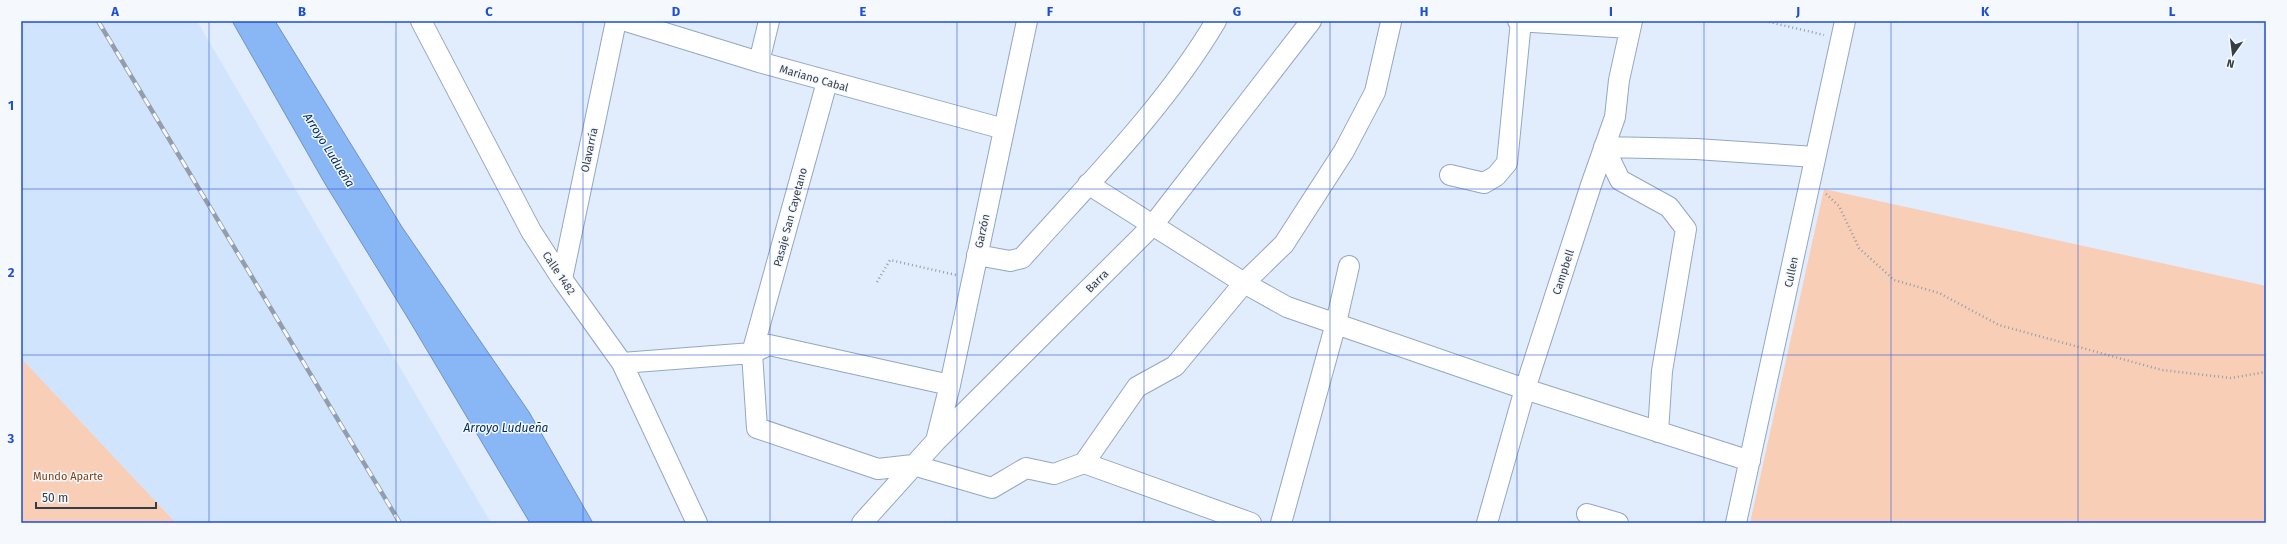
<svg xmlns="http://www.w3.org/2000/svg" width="2287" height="544" font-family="'Fira Sans',sans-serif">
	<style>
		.built { fill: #d0e4fe }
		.green { fill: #f8ceb7 }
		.water { fill: #89b7f6; stroke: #7092c2 }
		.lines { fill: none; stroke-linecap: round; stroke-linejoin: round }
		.minor-casing { stroke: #94a7c0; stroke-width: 22 }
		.path { stroke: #939daa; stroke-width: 2.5; stroke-dasharray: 1 3; stroke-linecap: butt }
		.minor { stroke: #fff; stroke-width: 20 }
		.rail-casing { stroke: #939dab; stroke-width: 4.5 }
		.rail { stroke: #f5f9fe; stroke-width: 3; stroke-dasharray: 9; stroke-linecap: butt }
		.grid { fill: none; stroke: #1d4ed8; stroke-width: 1; stroke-opacity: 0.55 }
		.labels { text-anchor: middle; stroke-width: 3; stroke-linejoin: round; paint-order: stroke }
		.street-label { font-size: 11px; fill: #353d47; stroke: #f5f9fe }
		.park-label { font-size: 11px; fill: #813e10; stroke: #f5f9fe }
		.water-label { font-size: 12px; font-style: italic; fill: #002d63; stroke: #f5f9fe }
		.neatline { fill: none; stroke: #1d4ed8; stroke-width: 1.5 }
		.grid-label { font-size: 13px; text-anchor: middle; font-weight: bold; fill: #1d4ed8 }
	</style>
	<rect width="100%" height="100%" fill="#e1ecfd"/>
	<path class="built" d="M21,21H197L491,523H176L21,358Z"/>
	<path class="green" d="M1824,189L2266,286V523H1750Z
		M21,358L176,523H21Z"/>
	<path class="water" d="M232,21H275L402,227L529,412L593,523H530L409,320L324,182Z"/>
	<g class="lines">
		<defs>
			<path id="minor" d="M421,21L531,231L562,279L622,363L697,523
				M626,21L759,62L1004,129
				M1518,21L1630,28
				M759,62L769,21
				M827,82L752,353L757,428L878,469L913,465L992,488L1026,468L1054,474L1084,463L1137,387L1175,366L1244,283L1284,244L1344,151L1375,92L1391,22
				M1604,147L1620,180L1669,207L1686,229L1662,371L1658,432
				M1604,147L1696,149L1815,157
				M1450,175L1484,183L1496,176L1507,163L1521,21
				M1088,184L1244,283L1287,307L1525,389L1750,461
				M977,255L1010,261L1022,258C1088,184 1166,106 1216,21
				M562,279L616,21
				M622,363L752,353L769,345L950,385
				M936,441L950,385L1027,21
				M1084,463L1251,523
				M1587,514L1618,523
				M862,523L936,441L1153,225L1311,21
				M1281,523L1336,323L1349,266
				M1487,523L1525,389L1591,185L1615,117L1619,80L1632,21
				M1736,523L1845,21"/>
		</defs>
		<use href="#minor" class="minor-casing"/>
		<path class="path" d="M1765,21L1824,35
			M1826,194L1839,206L1859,248L1894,280L1939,293L1999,325L2162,370L2231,378L2266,372
			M877,282L890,260L956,275"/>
		<use href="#minor" class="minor"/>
		<defs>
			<path id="rail" d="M98,21L400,523"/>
		</defs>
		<use href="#rail" class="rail-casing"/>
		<use href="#rail" class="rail"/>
	</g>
	<path class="grid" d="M209,21V523M396,21V523M583,21V523M770,21V523M957,21V523M1144,21V523M1330,21V523M1517,21V523M1704,21V523M1891,21V523M2078,21V523M21,189H2266M21,355H2266"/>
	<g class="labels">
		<g class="street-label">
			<text transform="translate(814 78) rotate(16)" y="4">Mariano Cabal</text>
			<text transform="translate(589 150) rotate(-78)" y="4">Olavarría</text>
			<text transform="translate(790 217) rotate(-75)" y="4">Pasaje San Cayetano</text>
			<text transform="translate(982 231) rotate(-78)" y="4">Garzón</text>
			<text transform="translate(1563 272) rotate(-72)" y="4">Campbell</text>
			<text transform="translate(1791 272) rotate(-78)" y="4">Cullen</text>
			<text transform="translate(559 273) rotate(56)" y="4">Calle 1482</text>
			<text transform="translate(1097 281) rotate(-45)" y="4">Barra</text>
		</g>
		<g class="park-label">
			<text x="68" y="480">Mundo Aparte</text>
		</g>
		<g class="water-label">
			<text transform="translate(329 150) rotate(58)" y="4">Arroyo Ludueña</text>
			<text x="506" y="432">Arroyo Ludueña</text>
		</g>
	</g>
	<rect width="2287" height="544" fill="none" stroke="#f5f9fe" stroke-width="44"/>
	<g transform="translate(2233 54) rotate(194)" stroke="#f5f9fe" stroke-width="3" paint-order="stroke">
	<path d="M0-3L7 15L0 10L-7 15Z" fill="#353d47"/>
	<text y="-6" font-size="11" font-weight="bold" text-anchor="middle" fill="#353d47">N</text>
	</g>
	<path d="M36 502v6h120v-6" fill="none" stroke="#353d47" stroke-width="2"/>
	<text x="42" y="502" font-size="12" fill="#353d47" stroke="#f5f9fe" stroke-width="3" paint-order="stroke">50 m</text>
	<rect x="22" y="22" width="2243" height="500" class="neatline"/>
	<g class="grid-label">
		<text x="115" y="16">A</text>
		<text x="302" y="16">B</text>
		<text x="489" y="16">C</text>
		<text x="676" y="16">D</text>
		<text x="863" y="16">E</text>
		<text x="1050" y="16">F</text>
		<text x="1237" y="16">G</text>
		<text x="1424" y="16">H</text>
		<text x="1611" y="16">I</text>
		<text x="1798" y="16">J</text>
		<text x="1985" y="16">K</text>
		<text x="2172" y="16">L</text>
		<text x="11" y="110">1</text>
		<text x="11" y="277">2</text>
		<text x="11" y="443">3</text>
	</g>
</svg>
